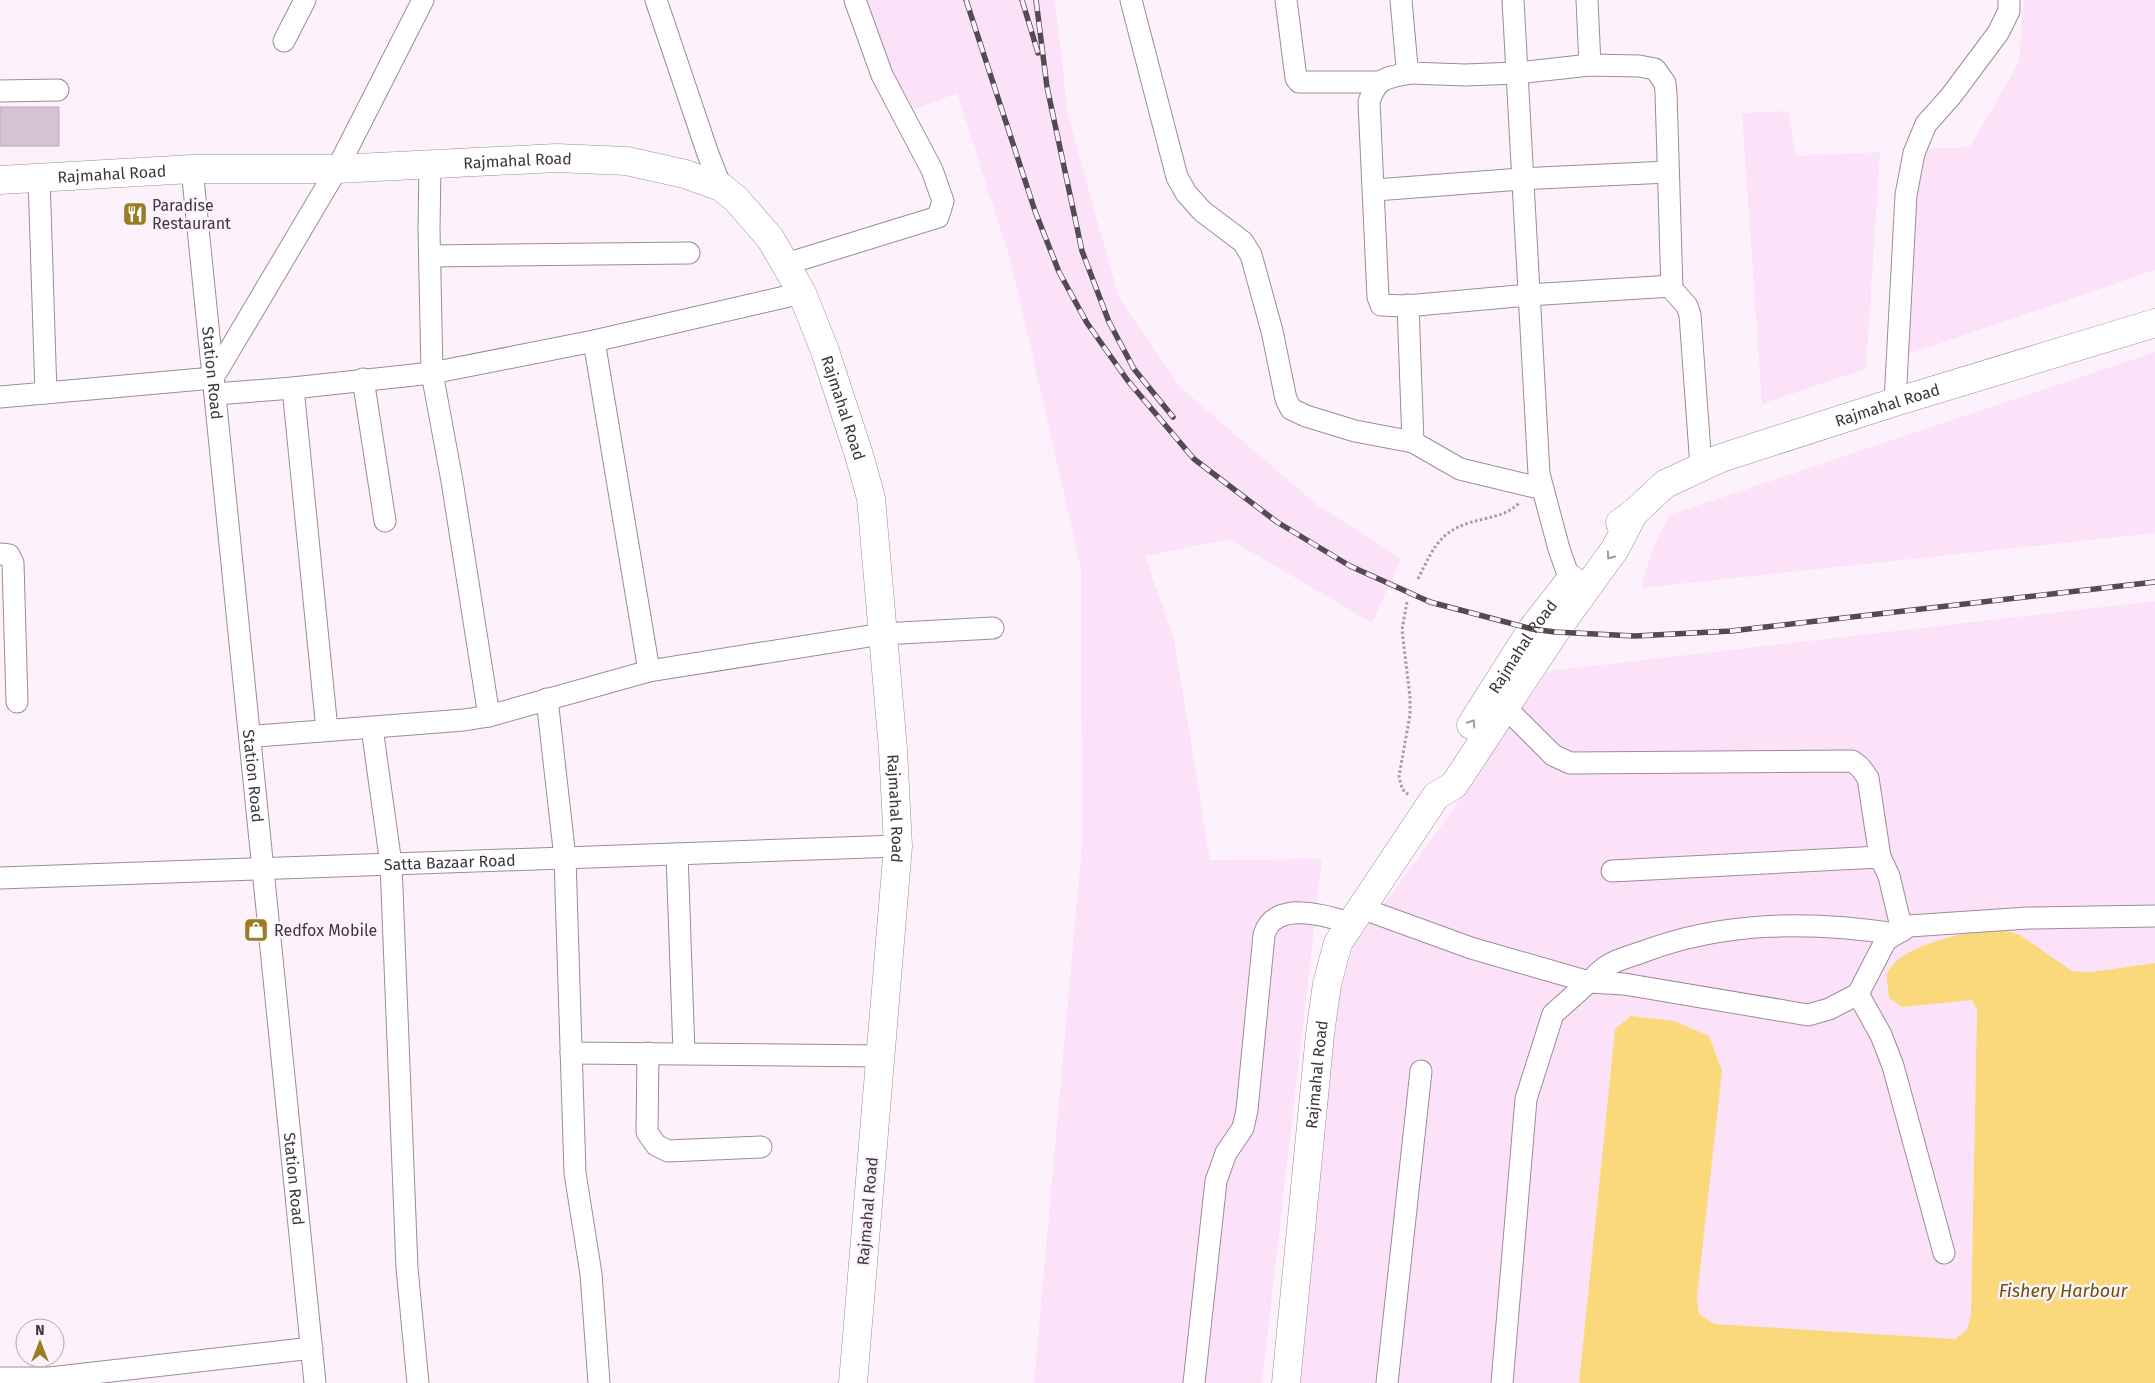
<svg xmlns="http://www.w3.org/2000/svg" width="2155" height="1383" font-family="'Fira Sans',sans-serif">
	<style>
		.built { fill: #fbe2f8 }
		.water { fill: #f9d97b }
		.building { fill: #d5c2d3; stroke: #b9a7b7 }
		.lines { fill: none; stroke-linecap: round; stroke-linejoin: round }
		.minor-casing { stroke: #9d8b9b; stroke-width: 23 }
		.major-casing { stroke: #9d8b9b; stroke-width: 29 }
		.path { stroke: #a59ca5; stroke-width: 3; stroke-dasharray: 2.5 2.5; stroke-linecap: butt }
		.minor { stroke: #fff; stroke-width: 21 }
		.major { stroke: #fff; stroke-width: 28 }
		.rail-casing { stroke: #534b53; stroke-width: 5.5 }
		.rail { stroke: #fdf2fc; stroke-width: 4; stroke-dasharray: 11; stroke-linecap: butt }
		.oneway { stroke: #9e9b9e }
		.labels { text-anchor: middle; stroke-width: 5; stroke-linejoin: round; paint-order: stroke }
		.street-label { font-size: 16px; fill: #3e373e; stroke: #fdf2fc }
		.poi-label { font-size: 16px; fill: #3e373e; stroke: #fdf2fc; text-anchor: start }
		.water-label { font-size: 18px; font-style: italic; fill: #685307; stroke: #fdf2fc }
	</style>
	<rect width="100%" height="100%" fill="#fdf2fc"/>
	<path class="built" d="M863,0H1055L1068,115L1119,298L1180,387L1316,504L1401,559L1372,623L1229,539L1145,556L1174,639L1210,860L1322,859L1262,1383H1034L1082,844L1081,568L1011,262L957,93L905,113Z
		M2024,0H2155V270L1906,355L1921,149L1970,147L2019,62Z
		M1788,111L1796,156L1880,152L1866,369L1762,404L1742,113Z
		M2155,352V533L1641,588L1653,548L1669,515Z
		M2155,601V963L2091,972L2072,971L2020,935L1960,1000H1972L1977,1010L1971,1314L1967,1330L1955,1339L1715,1324L1699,1314L1697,1297L1615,1029L1579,1383H1298L1336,1007L1353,946L1447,818L1548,671Z"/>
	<path class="water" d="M1996,928L2020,935L2072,971L2091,972L2155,963V1383H1579L1615,1029L1631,1016L1674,1021L1709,1036L1722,1071L1697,1297L1699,1314L1715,1324L1955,1339L1967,1330L1971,1314L1977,1010L1972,1000L1902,1007L1889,998C1889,991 1886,981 1887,975C1895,946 1970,931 1996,928Z"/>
	<path class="building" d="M0,107H59V146H0Z"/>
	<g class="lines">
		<defs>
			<g id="minor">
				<path d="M656,0L708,154L721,187"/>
				<path d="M1131,0L1177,177L1186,193L1202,211L1243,242L1251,255L1272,331L1286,399L1291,409L1306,416L1355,431L1413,442L1460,469L1543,489"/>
				<path d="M1286,0L1296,78L1299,82H1379"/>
				<path d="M1401,0L1407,67L1410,73L1465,75L1517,73L1590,65L1639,66L1655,69L1665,83L1666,93L1672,289L1687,306L1690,315L1701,467"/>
				<path d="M1513,0L1539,474L1559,549L1570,580"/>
				<path d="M1587,0L1590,65"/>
				<path d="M284,41L305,0"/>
				<path d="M1410,73C1386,78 1377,77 1369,102L1378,297L1381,305L1406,306L1528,295L1672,286"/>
				<path d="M0,91L58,90"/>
				<path d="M430,163L429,229L432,373L452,481L489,716"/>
				<path id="s1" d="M192,169L315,1383"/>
				<path d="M39,178L46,393"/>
				<path d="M1375,190L1521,179L1668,172"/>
				<path d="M430,256L689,253"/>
				<path d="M786,264L938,217L943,201L932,170L882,75L855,0"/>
				<path d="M1408,305L1413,442"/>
				<path d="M594,341L649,671"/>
				<path d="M363,379L385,521"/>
				<path d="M293,388L327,730"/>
				<path d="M215,394L293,388L432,373L594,341L802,293"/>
				<path d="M0,397L213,378L337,169L423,0"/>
				<path d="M1895,402L1906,195L1914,153L1926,124L1951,96L1998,33L2009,11V0"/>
				<path d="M0,554L9,555L13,563L17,702"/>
				<path d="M547,699L565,858L575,1173L591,1274L599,1383"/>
				<path d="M1505,707L1553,755L1570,763L1852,761L1860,767L1868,778L1880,857L1889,876L1902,931"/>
				<path d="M372,728L391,864L407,1268L418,1383"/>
				<path d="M250,738L257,736L464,720L489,716L649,671L882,634L993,628"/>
				<path d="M677,854L684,1053"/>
				<path d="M1612,871L1880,857"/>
				<path id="s2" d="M0,878L898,846"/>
				<path d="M1361,908L1471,948L1589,982C1594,978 1598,972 1603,969C1613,960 1632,956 1645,951C1726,921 1811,921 1896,934"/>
				<path d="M1858,994L1881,1035L1893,1066L1944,1253"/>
				<path d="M571,1053L880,1056"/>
				<path d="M648,1053L647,1132L656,1145L668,1151L761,1147"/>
				<path d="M0,1378H50L312,1348"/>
				<path d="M1194,1383L1216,1181L1226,1153L1243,1128L1247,1110L1264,935C1273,900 1325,915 1350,923"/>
				<path d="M1387,1383L1421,1071"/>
				<path d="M1502,1383L1526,1099L1553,1014L1589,982L1624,984L1808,1015L1829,1009L1858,994L1886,940L1909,926L2028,918L2155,916"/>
			</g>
			<g id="major">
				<path id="s3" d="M0,180L192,169H337L557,158L627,161L685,174L721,187L736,199L770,238L802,293L825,351L859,455L871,498L893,749L898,846L853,1383"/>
				<path id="s4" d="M1620,523L1634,513L1665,484L1721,458L1895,402L2155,323"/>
				<path id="s5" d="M1471,725L1532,629L1571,579"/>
				<path id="s6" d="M1286,1383L1320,1034L1327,984L1338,943L1436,796L1454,785L1555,632L1615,549L1634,513"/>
			</g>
		</defs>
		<use href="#minor" class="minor-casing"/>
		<use href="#major" class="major-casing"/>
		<path class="path" d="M1418,579C1436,542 1442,528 1484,519C1497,516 1509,513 1519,503
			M1407,602L1402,630L1410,697V715L1399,776L1402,789L1410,796"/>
		<use href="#minor" class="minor"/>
		<use href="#major" class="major"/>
		<defs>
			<path id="rail" d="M966,0L1035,211L1059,272L1087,323L1128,381L1194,459L1277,522L1350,566L1430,602L1532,629L1555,632L1635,636L1731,631L2155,582
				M1022,0L1038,53
				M1036,0L1047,87L1082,251L1109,322L1134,369L1173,417"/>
		</defs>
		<use href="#rail" class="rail-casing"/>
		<use href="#rail" class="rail"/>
	</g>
	<defs><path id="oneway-chevron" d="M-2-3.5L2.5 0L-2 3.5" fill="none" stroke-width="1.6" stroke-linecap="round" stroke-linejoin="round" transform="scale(1.25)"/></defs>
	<g class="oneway">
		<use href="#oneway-chevron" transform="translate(1610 556) rotate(125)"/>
		<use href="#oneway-chevron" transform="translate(1472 723) rotate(-57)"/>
	</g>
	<defs>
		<symbol id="restaurant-square" viewBox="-11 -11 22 22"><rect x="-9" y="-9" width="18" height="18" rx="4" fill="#987d26" stroke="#fdf2fc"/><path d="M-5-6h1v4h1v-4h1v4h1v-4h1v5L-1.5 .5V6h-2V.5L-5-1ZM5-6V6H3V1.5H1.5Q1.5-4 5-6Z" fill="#fff"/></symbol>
		<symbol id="shop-square" viewBox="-11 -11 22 22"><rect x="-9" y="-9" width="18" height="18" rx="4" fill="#987d26" stroke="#fdf2fc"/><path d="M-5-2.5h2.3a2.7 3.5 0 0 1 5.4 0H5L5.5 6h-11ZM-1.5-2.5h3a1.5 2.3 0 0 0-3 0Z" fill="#fff"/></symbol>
	</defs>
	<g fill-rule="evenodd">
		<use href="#restaurant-square" x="121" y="200" width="28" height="28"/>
		<use href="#shop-square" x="242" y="916" width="28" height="28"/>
	</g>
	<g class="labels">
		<g class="street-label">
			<text dy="6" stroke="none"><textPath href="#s3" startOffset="518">Rajmahal Road</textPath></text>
			<text dy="6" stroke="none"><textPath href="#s3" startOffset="112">Rajmahal Road</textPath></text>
			<text dy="6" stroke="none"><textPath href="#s1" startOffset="205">Station Road</textPath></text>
			<text dy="6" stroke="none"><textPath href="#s4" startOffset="296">Rajmahal Road</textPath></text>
			<text dy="6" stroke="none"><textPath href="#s3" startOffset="982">Rajmahal Road</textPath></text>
			<text dy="6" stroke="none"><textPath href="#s5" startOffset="94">Rajmahal Road</textPath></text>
			<text dy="6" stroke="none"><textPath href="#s1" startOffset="610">Station Road</textPath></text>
			<text dy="6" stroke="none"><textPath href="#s3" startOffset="1388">Rajmahal Road</textPath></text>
			<text dy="6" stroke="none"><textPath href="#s2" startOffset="450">Satta Bazaar Road</textPath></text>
			<text dy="6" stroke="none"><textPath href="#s6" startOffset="310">Rajmahal Road</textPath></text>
			<text dy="6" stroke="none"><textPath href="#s1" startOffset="1015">Station Road</textPath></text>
			<text transform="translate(867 1211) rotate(-85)" y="6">Rajmahal Road</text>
		</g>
		<g class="poi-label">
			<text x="152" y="211">Paradise<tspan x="152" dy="18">Restaurant</tspan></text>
			<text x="274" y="936">Redfox Mobile</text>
		</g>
		<g class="water-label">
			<text x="2063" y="1297">Fishery Harbour</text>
		</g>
	</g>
	<g transform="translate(40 1343)"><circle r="24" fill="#fdf2fc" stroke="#b1a7b0"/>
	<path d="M0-4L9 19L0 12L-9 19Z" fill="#987d26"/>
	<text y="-8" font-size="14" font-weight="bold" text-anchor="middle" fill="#3e373e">N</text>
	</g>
</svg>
